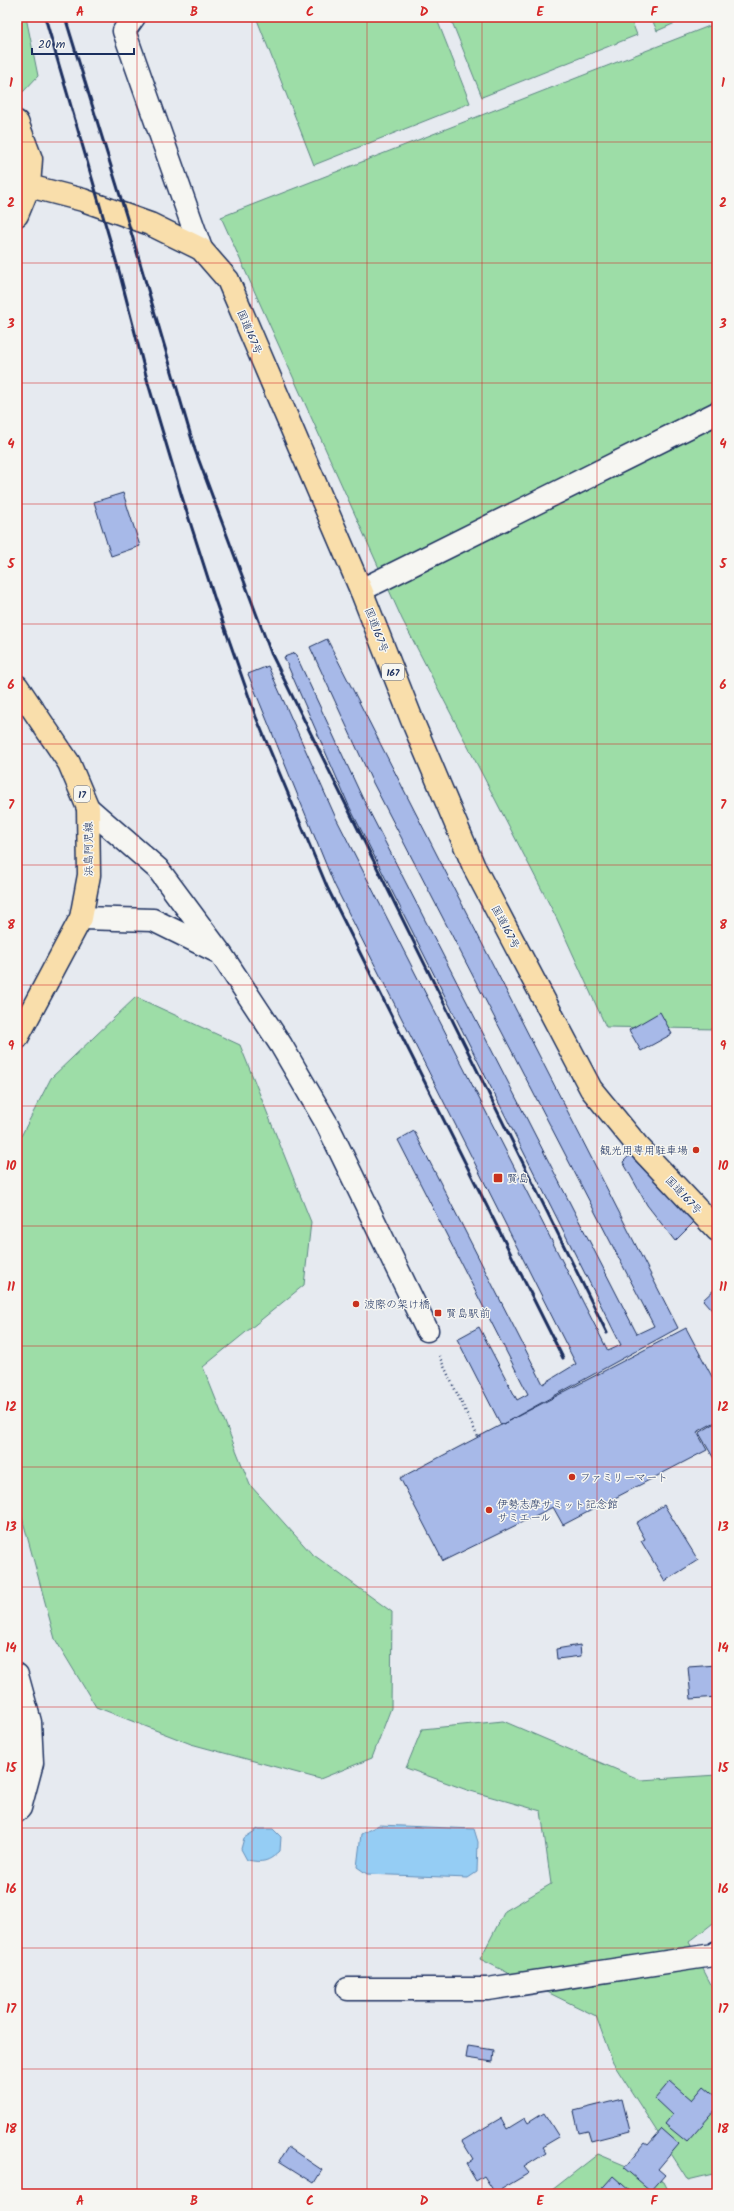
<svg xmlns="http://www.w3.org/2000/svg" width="734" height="2211" font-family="Kalam,'Klee One',sans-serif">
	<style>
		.green { fill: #9ddda7; stroke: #5c8682 }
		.water { fill: #95cdf4; stroke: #648eb8 }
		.building { fill: #a7b9e8; stroke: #1b2f5e }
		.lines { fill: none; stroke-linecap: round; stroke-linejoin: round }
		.minor-casing { stroke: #1b2f5e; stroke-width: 25 }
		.major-casing { stroke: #1b2f5e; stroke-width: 25 }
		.highway-casing { stroke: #1b2f5e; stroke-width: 25 }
		.path { stroke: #1b2f5e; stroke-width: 2.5; stroke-dasharray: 1 3; stroke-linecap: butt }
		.minor { stroke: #f6f6f2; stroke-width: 22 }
		.major { stroke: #f9deab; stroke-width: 22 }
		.highway { stroke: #f9deab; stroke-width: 22 }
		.rail { stroke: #1b2f5e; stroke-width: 3 }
		.grid { fill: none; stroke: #d62828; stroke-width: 1; stroke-opacity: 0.55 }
		.poi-dot { fill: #c8321e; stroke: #f6f6f2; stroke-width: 1.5 }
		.labels { text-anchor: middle; stroke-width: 3; stroke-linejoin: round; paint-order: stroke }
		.shield { fill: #f6f6f2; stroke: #5d6b8a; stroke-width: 1 }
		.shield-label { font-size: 10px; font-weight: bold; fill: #1b2f5e }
		.street-label { font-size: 11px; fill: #1b2f5e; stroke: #f6f6f2 }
		.poi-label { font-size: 11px; fill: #1b2f5e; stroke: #f6f6f2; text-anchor: start }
		.neatline { fill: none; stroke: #d62828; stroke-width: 1.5 }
		.grid-label { font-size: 13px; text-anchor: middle; font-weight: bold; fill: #d62828 }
	</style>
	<rect width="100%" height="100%" fill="#e6eaf0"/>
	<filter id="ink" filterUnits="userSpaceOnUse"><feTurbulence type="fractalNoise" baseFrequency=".025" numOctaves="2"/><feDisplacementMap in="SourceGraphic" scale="8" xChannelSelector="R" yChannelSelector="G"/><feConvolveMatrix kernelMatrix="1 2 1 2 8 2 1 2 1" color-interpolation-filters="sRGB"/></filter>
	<g filter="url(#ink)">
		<path class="green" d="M17,17H26L38,76L23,92L17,80Z
			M256,17H436L470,103L314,165Z
			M450,17H630L637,35L482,97Z
			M651,17H689L657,31Z
			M717,23V1029L606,1027L557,919L402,619L221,217Z
			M136,997L240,1045L311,1222L304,1285L203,1367L250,1485L311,1553L392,1612L391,1708L372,1758L320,1779L191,1744L96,1707L55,1639L17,1499V1144L51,1078Z
			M503,1721L641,1780L717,1775V1920L689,1942L717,1996V2173L688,2180L613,2063L596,2016L480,1959L505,1911L551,1884L541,1811L467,1790L406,1768L422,1729Z
			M598,2154L664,2182L670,2194H547Z"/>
		<path class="water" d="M379,1825L474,1829L478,1842L477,1872L468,1878L367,1874L357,1867L361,1834Z
			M258,1829H273L281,1837L280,1851C268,1862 263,1863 247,1860L241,1849L244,1838Z"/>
		<path class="building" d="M123,493L140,546L111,556L94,502Z
			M327,639L678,1328L501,1425L457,1339L479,1327L517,1400L528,1394L398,1140L414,1131L543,1384L576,1364L334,884L248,674L268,666L335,816L608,1351L621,1345L349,806L284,657L295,653L362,797L637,1334L654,1326L371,779L310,647Z
			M660,1012L672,1034L641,1051L629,1030Z
			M630,1155L694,1222L675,1241L647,1205L623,1162Z
			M717,1287V1316L703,1300Z
			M686,1328L717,1386V1421L697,1432L707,1450L563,1525L553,1507L443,1561L400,1478Z
			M717,1422V1464L699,1433Z
			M664,1505L698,1560L665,1581L641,1541L645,1539L636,1523Z
			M580,1645L581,1656L557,1659L556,1649Z
			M717,1665V1697L691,1699L688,1667Z
			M468,2046L494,2050L493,2062L466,2058Z
			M670,2081L692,2100L704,2086L717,2097V2108L687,2142L665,2124L672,2115L655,2099Z
			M622,2099L630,2131L591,2141L588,2131L579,2133L574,2111Z
			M544,2113L559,2137L542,2147L546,2153L524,2167L529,2173L495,2193L484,2176L476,2181L466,2164L473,2159L462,2141L501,2118L507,2129L525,2118L528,2123Z
			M662,2129L679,2144L658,2169L665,2175L651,2191L624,2168L645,2143L648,2145Z
			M288,2147L322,2170L314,2183L279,2161Z
			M613,2176L631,2192L630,2194H597Z"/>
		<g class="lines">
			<defs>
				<path id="minor" d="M134,17L124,31L201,249
					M361,590L717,413
					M88,808L158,869L221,954L281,1045L327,1124L427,1330
					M81,918L153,920L218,952
					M17,1675L30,1722L32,1763L20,1808L17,1811
					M348,1989H488L713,1955L717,1952"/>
				<path id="major" d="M17,215L29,186
					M17,686L69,763L88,808L89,875L81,918L17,1038"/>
				<path id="highway" d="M17,122L31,159L29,186L83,200L150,224L201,249L228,280L361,590L412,720L474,867L591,1089L637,1145L717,1230"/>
			</defs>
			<use href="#minor" class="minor-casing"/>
			<use href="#major" class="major-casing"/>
			<use href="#highway" class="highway-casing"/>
			<path class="path" d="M439,1356L478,1437"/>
			<use href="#minor" class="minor"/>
			<use href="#major" class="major"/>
			<use href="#highway" class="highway"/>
			<path class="rail" d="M45,17L119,271L148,383L182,497L215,600L256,717L328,889L563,1358
				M65,17L126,215L195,450L271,653L607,1333"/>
		</g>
	</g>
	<path class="grid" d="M137,17V2194M252,17V2194M367,17V2194M482,17V2194M597,17V2194M17,142H717M17,263H717M17,383H717M17,504H717M17,624H717M17,744H717M17,865H717M17,985H717M17,1106H717M17,1226H717M17,1346H717M17,1467H717M17,1587H717M17,1707H717M17,1828H717M17,1948H717M17,2069H717"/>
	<g class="poi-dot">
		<circle cx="696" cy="1150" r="4"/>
		<rect x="493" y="1173" width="10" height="10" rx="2"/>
		<circle cx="356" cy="1304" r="4"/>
		<rect x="434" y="1309" width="8" height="8" rx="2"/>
		<circle cx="572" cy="1477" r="4"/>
		<circle cx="489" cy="1510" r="4"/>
	</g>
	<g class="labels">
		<g class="shield">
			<rect x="382" y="664" width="22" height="16" rx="3"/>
			<rect x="74" y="786" width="16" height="16" rx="3"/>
		</g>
		<g class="shield-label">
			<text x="393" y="676">167</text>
			<text x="82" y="798">17</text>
		</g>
		<g class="street-label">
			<text transform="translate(250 332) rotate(67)" y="4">国道167号</text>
			<text transform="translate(377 630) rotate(69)" y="4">国道167号</text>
			<text transform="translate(88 849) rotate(-90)" y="4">浜島阿児線</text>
			<text transform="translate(506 927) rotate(62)" y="4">国道167号</text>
			<text transform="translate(684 1195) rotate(47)" y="4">国道167号</text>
		</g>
		<g class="poi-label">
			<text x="688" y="1154" text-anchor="end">観光用専用駐車場</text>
			<text x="507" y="1182">賢島</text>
			<text x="364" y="1308">波際の架け橋</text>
			<text x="446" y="1317">賢島駅前</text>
			<text x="580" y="1481">ファミリーマート</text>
			<text x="497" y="1508">伊勢志摩サミット記念館<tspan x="497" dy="13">サミエール</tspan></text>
		</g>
	</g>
	<rect width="734" height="2211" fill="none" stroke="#f6f6f2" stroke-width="44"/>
	<path d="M32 48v6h102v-6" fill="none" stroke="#1b2f5e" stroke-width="2"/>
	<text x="38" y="48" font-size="12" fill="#1b2f5e" stroke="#f6f6f2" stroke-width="3" paint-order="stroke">20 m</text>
	<rect x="22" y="22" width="690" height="2167" class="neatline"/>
	<g class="grid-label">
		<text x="80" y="16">A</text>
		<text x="194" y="16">B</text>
		<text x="310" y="16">C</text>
		<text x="424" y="16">D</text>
		<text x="540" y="16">E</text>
		<text x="654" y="16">F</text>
		<text x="11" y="87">1</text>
		<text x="723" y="87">1</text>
		<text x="11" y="207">2</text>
		<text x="723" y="207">2</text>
		<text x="11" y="328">3</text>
		<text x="723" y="328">3</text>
		<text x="11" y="448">4</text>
		<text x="723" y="448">4</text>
		<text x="11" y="568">5</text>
		<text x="723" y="568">5</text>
		<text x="11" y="689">6</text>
		<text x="723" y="689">6</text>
		<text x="11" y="809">7</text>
		<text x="723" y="809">7</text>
		<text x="11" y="929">8</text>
		<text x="723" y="929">8</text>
		<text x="11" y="1050">9</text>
		<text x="723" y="1050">9</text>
		<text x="11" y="1170">10</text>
		<text x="723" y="1170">10</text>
		<text x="11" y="1291">11</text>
		<text x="723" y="1291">11</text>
		<text x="11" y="1411">12</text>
		<text x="723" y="1411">12</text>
		<text x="11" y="1531">13</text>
		<text x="723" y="1531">13</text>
		<text x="11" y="1652">14</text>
		<text x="723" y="1652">14</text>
		<text x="11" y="1772">15</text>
		<text x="723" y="1772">15</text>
		<text x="11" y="1893">16</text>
		<text x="723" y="1893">16</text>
		<text x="11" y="2013">17</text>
		<text x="723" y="2013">17</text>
		<text x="11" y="2133">18</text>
		<text x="723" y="2133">18</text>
		<text x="80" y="2205">A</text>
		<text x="194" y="2205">B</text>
		<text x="310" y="2205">C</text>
		<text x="424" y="2205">D</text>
		<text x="540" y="2205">E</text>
		<text x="654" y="2205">F</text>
	</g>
</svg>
